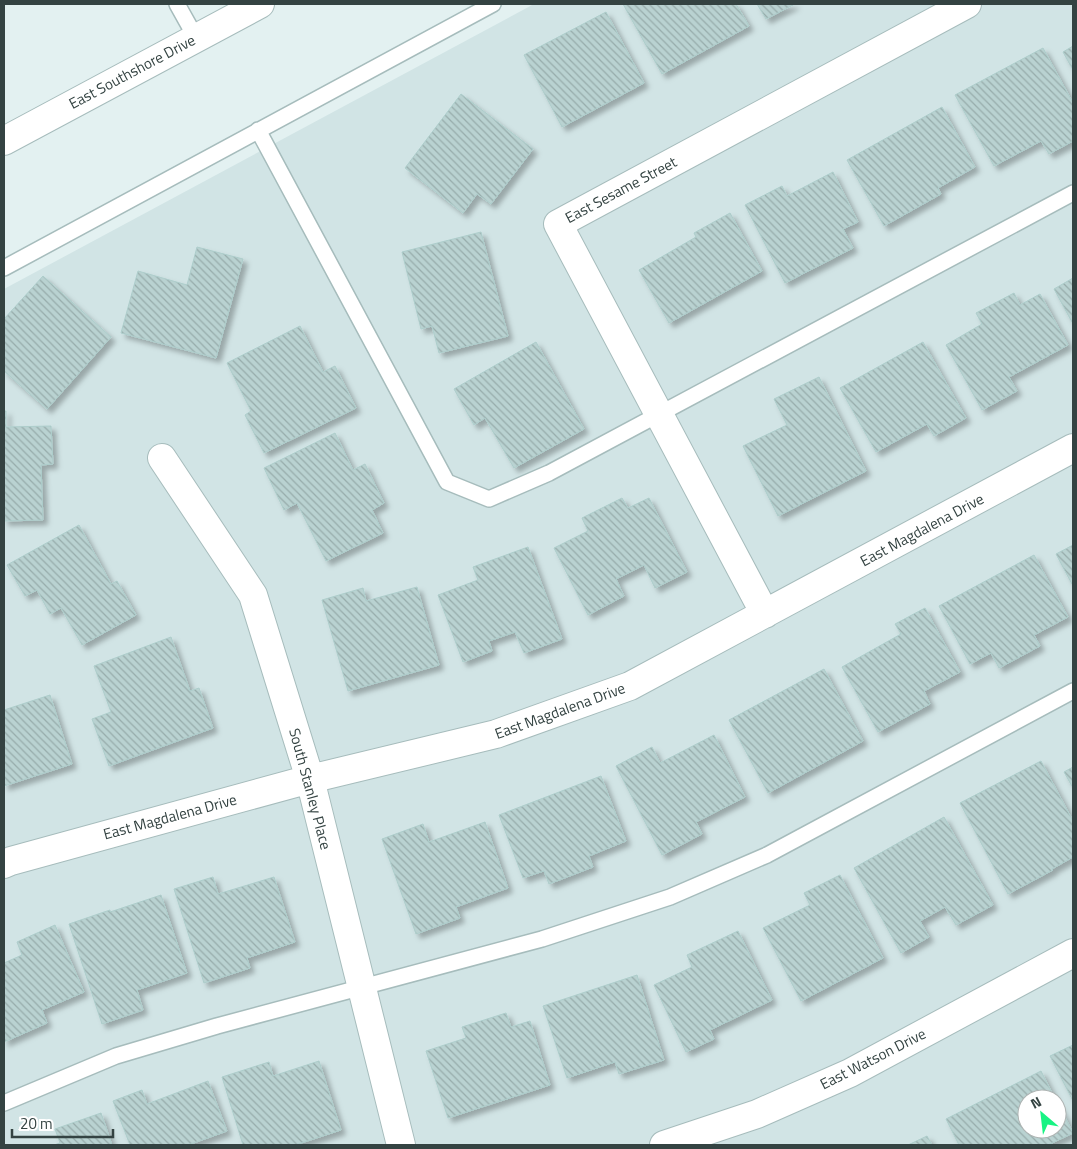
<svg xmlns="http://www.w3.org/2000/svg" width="1077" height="1149" font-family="'Titillium Web',sans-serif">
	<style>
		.residential { fill: #d1e4e5; fill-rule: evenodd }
		.building { fill: url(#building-back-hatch); stroke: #adcdcb; filter: url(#shadow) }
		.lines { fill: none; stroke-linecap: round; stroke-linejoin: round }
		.service-casing { stroke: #a6bcbc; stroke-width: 18 }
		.minor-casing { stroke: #a6bcbc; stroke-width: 30 }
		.tertiary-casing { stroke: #a6bcbc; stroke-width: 30 }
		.service { stroke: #fff; stroke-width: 15 }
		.minor { stroke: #fff; stroke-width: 28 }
		.tertiary { stroke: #fff; stroke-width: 28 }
		.labels { text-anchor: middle; stroke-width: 4; stroke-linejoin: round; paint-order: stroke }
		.street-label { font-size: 15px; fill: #344342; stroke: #fff }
	</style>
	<defs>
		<pattern id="building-back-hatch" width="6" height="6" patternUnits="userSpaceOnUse" patternTransform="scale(1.25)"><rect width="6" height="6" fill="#b9d2d1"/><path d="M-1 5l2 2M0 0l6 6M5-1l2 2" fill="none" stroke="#97acab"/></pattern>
		<filter id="shadow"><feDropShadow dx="4.5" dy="4.5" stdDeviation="2.5" flood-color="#0004"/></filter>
	</defs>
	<rect width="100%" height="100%" fill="#e3f1f1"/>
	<path class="residential" d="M534,4H1073V1145H4V289ZM1027,1099H1057V1129H1027Z"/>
	<path class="building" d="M623,4H736L749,26L662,74Z
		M757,4H795L766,19Z
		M606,12L644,83L562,127L524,55Z
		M1073,46V70L1063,52Z
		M1043,48L1073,103V141L1049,154L1041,141L994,166L955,95Z
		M461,94L533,149L491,204L477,194L463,213L405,168Z
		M942,107L975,167L938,188L941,194L884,226L847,160Z
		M833,172L858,222L843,229L853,248L785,283L745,205L782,186L787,196Z
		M730,213L762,271L669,323L639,270L696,237L694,233Z
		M481,232L508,336L439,353L432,326L421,329L402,252Z
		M197,247L243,259L216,358L121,333L138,271L187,285Z
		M43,276L111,337L47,409L4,371V319Z
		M1073,278V324L1054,289Z
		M1014,293L1020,305L1040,294L1068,345L1009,377L1017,391L982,410L946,345L982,324L976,313Z
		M300,326L323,372L335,366L356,408L264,453L245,415L251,411L227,363Z
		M536,342L584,429L514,468L485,418L474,425L454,389Z
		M923,342L966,418L934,436L927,424L876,452L840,388Z
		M819,377L866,471L778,516L743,446L787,425L774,399Z
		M4,411H6V427L51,426L53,464L41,465L43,520L4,521Z
		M335,433L353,470L365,464L384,503L372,510L383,533L326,561L297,503L284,510L264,468Z
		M622,498L628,508L649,498L687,572L655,588L644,565L616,579L624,596L588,615L554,548L588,531L582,518Z
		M79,525L111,584L117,581L136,615L82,645L61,608L50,614L37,590L25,596L7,565Z
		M1073,545V586L1056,554Z
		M528,547L562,639L524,653L515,632L489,641L492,651L463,662L438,595L478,580L473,567Z
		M1034,555L1068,617L1034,635L1040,646L999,668L991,653L970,664L939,606Z
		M417,587L439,665L348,691L322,600L363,588L366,601Z
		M925,608L960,672L924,691L930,704L878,732L842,667L901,634L895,624Z
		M171,637L190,691L199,688L213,728L109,766L92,719L111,712L94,666Z
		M824,669L863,741L768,793L729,720Z
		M50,695L72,764L4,786V710Z
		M714,735L745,797L696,822L702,834L662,855L616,766L652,747L660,763Z
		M1041,761L1073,821V857L1052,869L1053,870L1008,894L960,803Z
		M1073,767V788L1064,772Z
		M601,776L626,841L589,856L593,867L549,884L544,871L523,878L499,815Z
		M944,817L993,905L956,925L945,907L920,921L929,937L901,953L854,868Z
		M485,822L508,888L456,907L460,918L416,934L382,839L423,824L429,842Z
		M840,875L883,958L801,1001L763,928L810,905L804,893Z
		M213,877L218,894L274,877L295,942L247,958L250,968L204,983L174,889Z
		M161,895L187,973L137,990L143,1010L102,1024L69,924L110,910V912Z
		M55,925L84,992L42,1010L47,1023L4,1042V963L22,955L17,942Z
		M738,931L772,1000L710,1030L714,1039L686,1052L654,985L692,967L687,955Z
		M637,975L664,1060L619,1074L615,1062L567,1078L543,1006Z
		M506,1013L511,1027L530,1021L550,1085L448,1118L426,1051L466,1038L462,1027Z
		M1073,1045V1101L1050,1056Z
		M319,1061L341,1130L295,1145H243L222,1077L269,1062L273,1076Z
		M1041,1071L1055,1099H1027V1129H1057V1102L1073,1133L1048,1145H959L946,1119Z
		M208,1081L227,1131L188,1145H130L113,1101L142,1090L147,1104Z
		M101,1113L112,1145H54L60,1143L55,1129Z
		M927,1136L932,1145H908Z"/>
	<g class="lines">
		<defs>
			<path id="service" d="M177,4L196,38
				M258,130L447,482L489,499L549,473L1073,193
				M4,268L493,4
				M4,1103L116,1056L217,1026L542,939L670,897L767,855L1073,691"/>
			<path id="minor" d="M162,458L253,595L310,779L401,1145
				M765,614L558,224L967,4
				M4,864L11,861L310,779L496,734L630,686L1073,448
				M664,1145L757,1114L850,1073L1073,953"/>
			<path id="tertiary" d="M4,141L260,4"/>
		</defs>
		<use href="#service" class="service-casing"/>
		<use href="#minor" class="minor-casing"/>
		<use href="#tertiary" class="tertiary-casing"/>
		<use href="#service" class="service"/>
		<use href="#minor" class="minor"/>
		<use href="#tertiary" class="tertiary"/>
	</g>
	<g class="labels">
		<g class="street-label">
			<text transform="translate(132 72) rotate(-28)" y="5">East Southshore Drive</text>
			<text transform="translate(621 190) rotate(-28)" y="5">East Sesame Street</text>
			<text transform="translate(922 530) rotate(-28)" y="5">East Magdalena Drive</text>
			<text transform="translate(560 711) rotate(-20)" y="5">East Magdalena Drive</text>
			<text transform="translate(310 789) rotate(75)" y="5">South Stanley Place</text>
			<text transform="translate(170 817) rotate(-15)" y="5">East Magdalena Drive</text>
			<text transform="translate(873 1059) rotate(-27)" y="5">East Watson Drive</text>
		</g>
	</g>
	<rect width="1077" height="1149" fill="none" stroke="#344342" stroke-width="10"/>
	<g transform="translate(1042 1114) rotate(332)"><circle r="24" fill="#ffffff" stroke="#aeb4b3"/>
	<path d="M0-4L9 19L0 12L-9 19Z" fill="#18f383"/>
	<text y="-8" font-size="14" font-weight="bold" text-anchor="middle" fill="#344342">N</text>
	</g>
	<path d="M12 1129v8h101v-8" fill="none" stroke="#344342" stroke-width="2.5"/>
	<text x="20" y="1129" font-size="15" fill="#344342" stroke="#ffffff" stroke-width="4" paint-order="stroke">20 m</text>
</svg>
